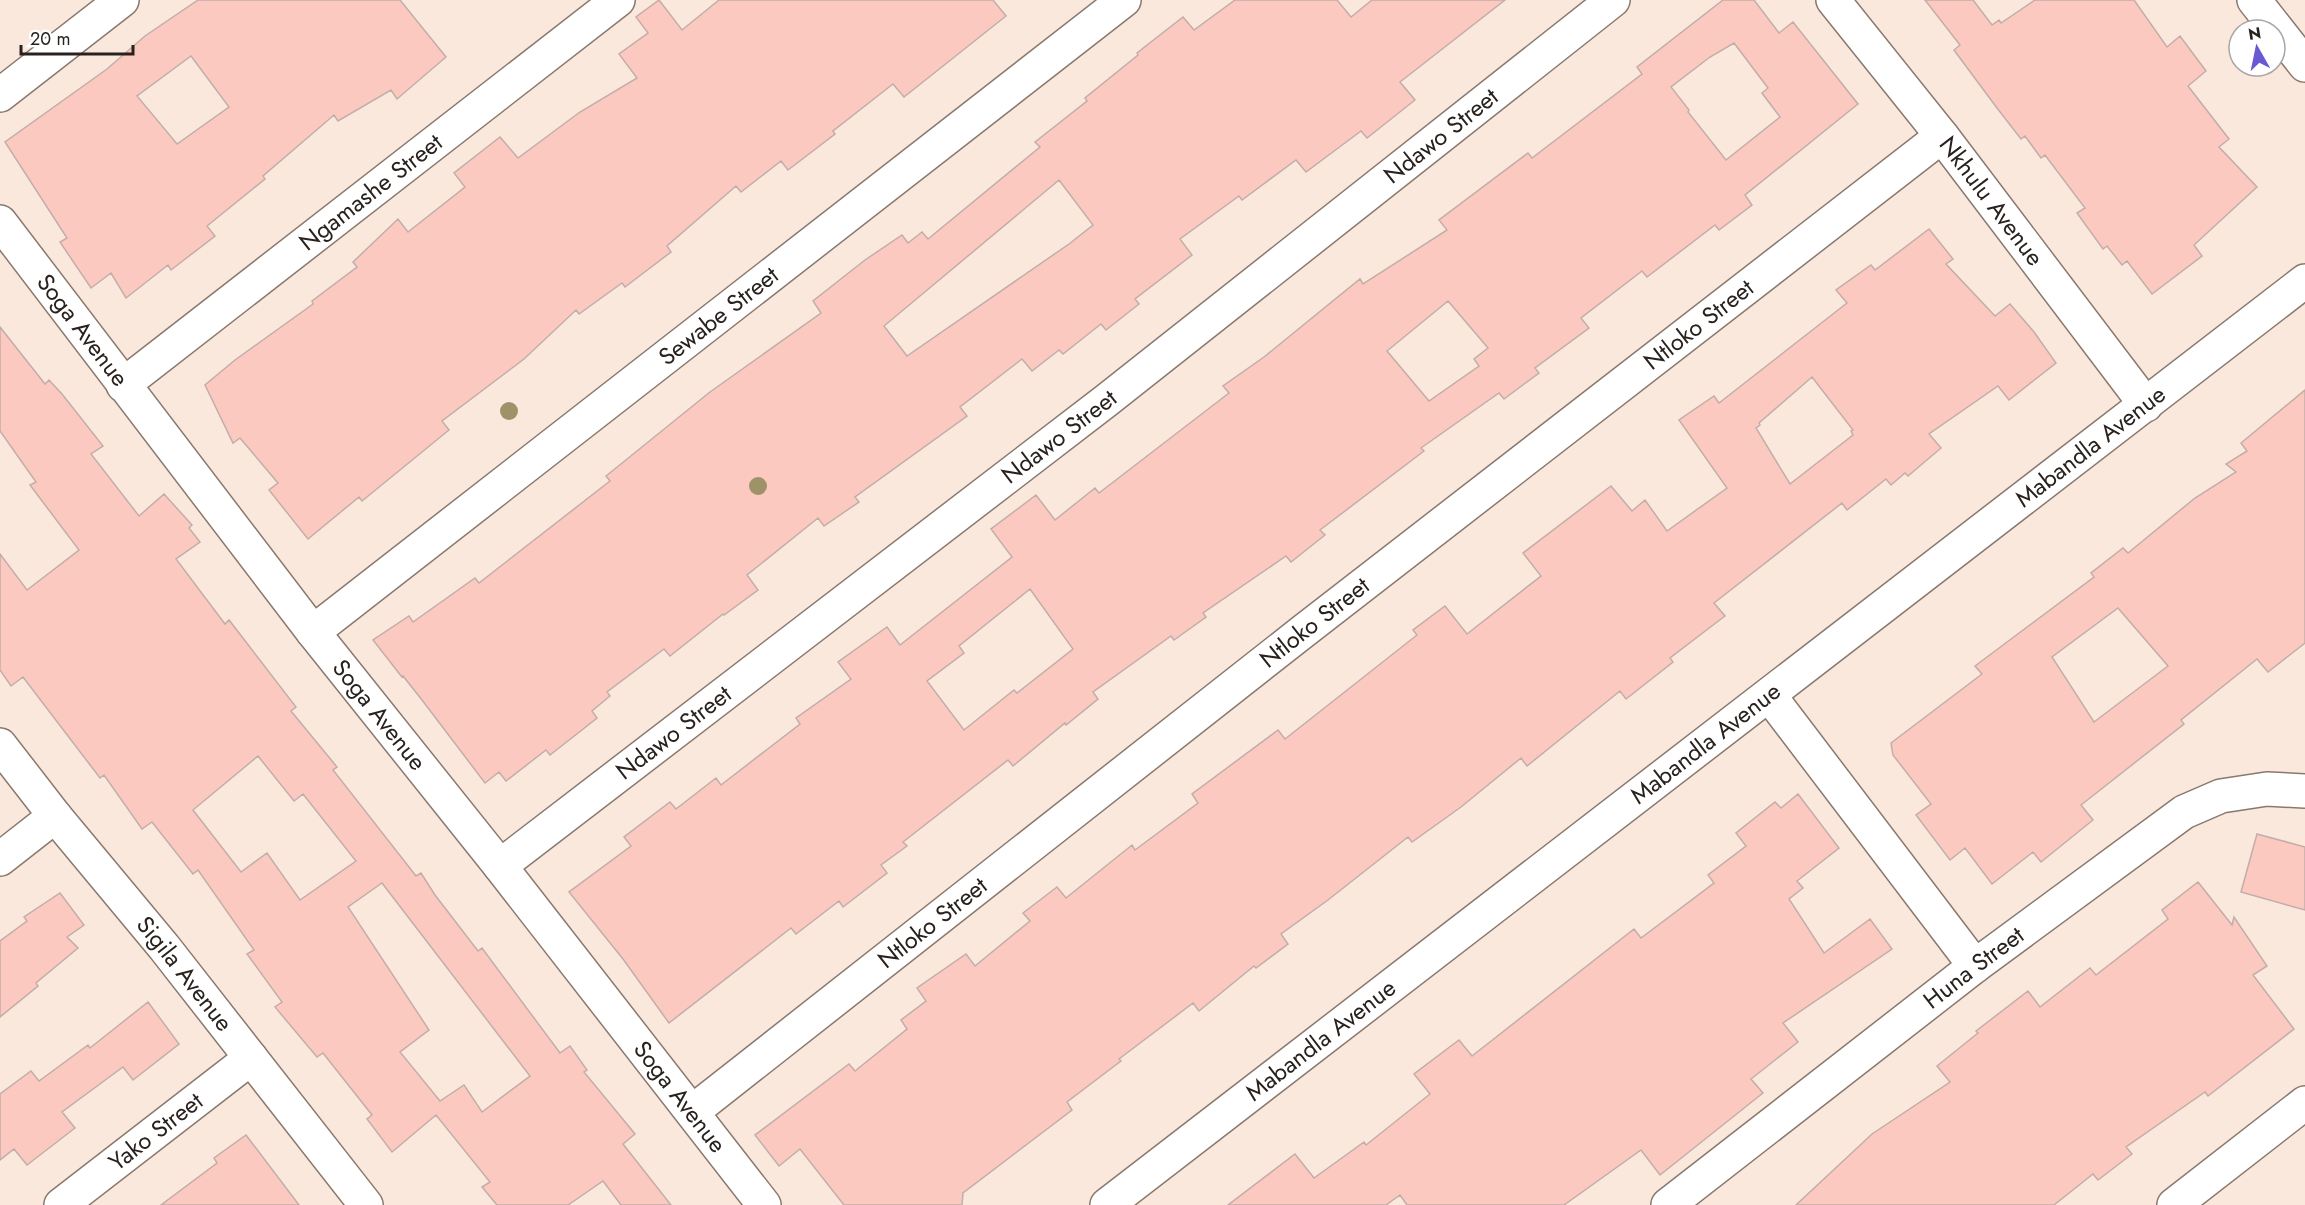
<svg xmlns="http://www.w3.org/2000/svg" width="2305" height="1205" font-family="Jost,sans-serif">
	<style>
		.building { fill: #fcc9c0; stroke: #c3ada9; stroke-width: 1.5; fill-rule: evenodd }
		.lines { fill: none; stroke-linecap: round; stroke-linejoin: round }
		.minor-casing { stroke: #89796e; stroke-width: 36 }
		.minor { stroke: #fff; stroke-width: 33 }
		.tree { fill: #9e9368 }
		.labels { text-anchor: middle; stroke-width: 5; stroke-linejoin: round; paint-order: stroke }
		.street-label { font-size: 24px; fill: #28211d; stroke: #fff }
	</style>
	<rect width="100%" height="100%" fill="#fbe8dc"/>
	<path class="building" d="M198,0H400L446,57L397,99L391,90L338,121L334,115L263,176L265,179L207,226L215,236L171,270L168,265L126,298L111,273L91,288L60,242L67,238L5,142L107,69L145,36ZM191,56L229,107L177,144L137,96Z
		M659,0L682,30L719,0H993L1006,16L904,97L893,84L833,131L835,134L788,170L781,161L741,192L736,186L667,246L671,252L625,287L622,283L579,314L576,310L524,359L442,421L449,430L362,501L359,497L308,539L269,490L278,483L240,438L233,443L205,385L235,360L313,304L312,301L357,267L353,262L398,219L408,232L465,187L454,173L500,137L518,158L580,112L637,78L619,54L648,33L636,17Z
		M1235,0H1337L1351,17L1372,0H1505L1400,82L1415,100L1367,138L1361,131L1306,172L1296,160L1242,200L1239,196L1180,239L1192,255L1135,299L1139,304L1106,330L1101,324L1063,354L1059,350L1032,371L1022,359L960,407L967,416L855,497L859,502L824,526L818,518L747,575L758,590L724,615L723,614L670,656L664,649L607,692L610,696L592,711L597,718L550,755L546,750L506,781L499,772L485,783L422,700L403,676L402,677L373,640L409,616L413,622L475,578L479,583L610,481L606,476L710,392L821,313L813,301L865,260L902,235L908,243L922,232L928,239L1040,147L1035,142L1087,101L1085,98L1138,55L1137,53L1183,17L1194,30ZM1059,180L1093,225L1069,244L907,356L884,326Z
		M1723,0H1754L1779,33L1793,22L1858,104L1745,195L1752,205L1719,230L1715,225L1647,277L1642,271L1581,318L1589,328L1535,368L1539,373L1504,399L1499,393L1421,448L1424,451L1320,530L1325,535L1291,562L1286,556L1203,613L1206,617L1174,640L1171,636L1093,692L1098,699L1066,725L1065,723L1013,766L1008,760L903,842L907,846L881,865L887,873L843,907L839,901L796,934L791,928L669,1023L623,959L569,892L631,846L624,837L670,802L676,809L716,778L721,785L800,724L796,718L851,679L838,662L887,627L900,645L1012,557L991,529L1036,495L1055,520L1095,488L1099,493L1229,393L1223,386L1264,357L1360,279L1363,284L1447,230L1439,220L1528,153L1532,158L1642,74L1637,67ZM1734,43L1768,88L1762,93L1780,117L1726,160L1688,112L1689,110L1671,87L1710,57ZM1448,301L1488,348L1474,359L1479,366L1429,401L1387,351ZM1030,589L1073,649L1017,693L1014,690L964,730L927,681L964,653L959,646Z
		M1925,0H1973L1992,25L1999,20L2001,23L2035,0H2134L2167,47L2180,36L2206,71L2188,86L2229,139L2219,147L2257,187L2194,245L2202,256L2152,294L2127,261L2122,265L2107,246L2103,249L2077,213L2085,208L2045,155L2041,158L2025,136L2021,139L1997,108L1954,50L1960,45Z
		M1929,229L1953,259L1946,264L1995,316L2010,304L2034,332L2056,363L2009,400L1998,386L1929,434L1941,448L1908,476L1905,473L1891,485L1886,479L1847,510L1842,503L1714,603L1725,616L1670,658L1673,662L1626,699L1620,691L1527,766L1521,758L1461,807L1412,842L1408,837L1328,900L1281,934L1288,944L1256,968L1254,966L1199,1011L1193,1003L1119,1059L1121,1061L1067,1102L1072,1110L963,1193L962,1205H844L800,1149L779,1166L755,1135L849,1064L855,1071L907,1029L901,1020L926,1001L917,988L966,954L975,966L1030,921L1023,913L1057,887L1066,898L1132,845L1135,850L1198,803L1192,794L1278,730L1285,739L1417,635L1413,630L1445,606L1467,634L1541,576L1523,553L1611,486L1632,511L1645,500L1667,531L1727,488L1679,420L1714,396L1719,403L1847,303L1836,290L1871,265L1875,270ZM1812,377L1853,430L1851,431L1853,435L1790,484L1756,428L1760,425L1759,423Z
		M0,327L45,384L49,380L62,394L103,446L91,454L139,516L164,494L192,525L189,528L200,542L176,559L225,624L229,620L296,707L291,711L337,767L333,770L416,876L421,873L435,895L478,951L482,948L560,1053L570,1046L587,1070L584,1072L635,1134L623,1144L671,1205H621L603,1181L568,1205H497L482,1187L490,1182L436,1115L392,1152L367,1119L372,1115L323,1053L317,1057L275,1007L282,1002L247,954L254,950L198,870L193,874L152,822L142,829L104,775L100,778L23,677L11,686L0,670V554L27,590L79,550L30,485L36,482L0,431ZM258,756L294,801L303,794L356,861L300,900L267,853L241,872L193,810ZM382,883L530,1076L482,1112L464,1085L440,1101L400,1052L429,1030L348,907Z
		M2305,390V643L2268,672L2257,659L2181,720L2184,724L2081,805L2093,820L2041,862L2033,852L1992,884L1965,848L1950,860L1916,815L1931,804L1893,755L1891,743L1982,674L1975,666L2094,577L2091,573L2123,548L2128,553L2195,498L2236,472L2226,464L2247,451L2241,443ZM2118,608L2168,666L2094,722L2052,657Z
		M1798,794L1839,848L1797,881L1803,888L1789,899L1824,953L1870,919L1892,949L1783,1023L1798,1042L1751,1079L1763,1093L1660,1175L1641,1150L1564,1205H1407L1400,1195L1386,1205H1228L1295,1154L1314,1178L1364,1142L1366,1145L1430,1094L1414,1074L1459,1040L1472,1056L1634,929L1641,938L1714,883L1708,875L1746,846L1736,833L1775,802L1781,808Z
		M2257,834L2305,847V910L2241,892Z
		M2198,882L2232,925L2234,917L2267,966L2253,975L2294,1029L2208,1096L2205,1092L2126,1147L2132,1154L2098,1180L2093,1174L2054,1205H1796L1872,1134L1950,1082L1937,1066L1978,1033L1976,1031L2028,991L2040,1007L2090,968L2096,975L2168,919L2162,910Z
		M60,893L84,925L67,937L78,948L36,983L38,986L0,1017V941L27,921L24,917Z
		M148,1002L179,1044L133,1080L123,1067L62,1112L75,1128L27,1165L14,1149L0,1160V1094L31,1071L39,1081L88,1045L90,1048Z
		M246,1135L299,1205H161L217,1163L214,1158Z"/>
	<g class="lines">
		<defs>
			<g id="minor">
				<path id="s1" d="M1833,0L1942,136L2146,405"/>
				<path d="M2254,0L2305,65"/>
				<path d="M0,95L122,0"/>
				<path id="s2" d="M0,222L313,632L500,866L764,1205"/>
				<path id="s3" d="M123,385L618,0"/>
				<path id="s4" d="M313,632L1124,0"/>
				<path d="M1769,695L1975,966"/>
				<path id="s5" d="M0,745L55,816L164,947L366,1205"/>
				<path d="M0,859L55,816"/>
				<path id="s6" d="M500,866L1107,400L1613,0"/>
				<path id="s7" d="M692,1112L1301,633L1942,136"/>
				<path id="s8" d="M61,1205L251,1058"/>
				<path id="s9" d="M1107,1205L2305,281"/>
				<path id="s10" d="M1668,1205L1975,966L2184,812L2221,796L2267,789L2305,791"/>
				<path d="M2174,1205L2305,1103"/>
			</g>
		</defs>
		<use href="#minor" class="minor-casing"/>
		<use href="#minor" class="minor"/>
	</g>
	<g class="tree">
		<circle cx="509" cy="411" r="9"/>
		<circle cx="758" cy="486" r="9"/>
	</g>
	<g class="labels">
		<g class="street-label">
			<text dy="8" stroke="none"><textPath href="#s6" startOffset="1191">Ndawo Street</textPath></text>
			<text dy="8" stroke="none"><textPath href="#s3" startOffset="314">Ngamashe Street</textPath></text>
			<text dy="8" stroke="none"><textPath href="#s1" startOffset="256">Nkhulu Avenue</textPath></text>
			<text dy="8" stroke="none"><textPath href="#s4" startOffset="514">Sewabe Street</textPath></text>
			<text dy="8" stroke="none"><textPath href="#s7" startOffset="1278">Ntloko Street</textPath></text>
			<text dy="8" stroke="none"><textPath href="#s2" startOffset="136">Soga Avenue</textPath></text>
			<text dy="8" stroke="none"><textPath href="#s6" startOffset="705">Ndawo Street</textPath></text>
			<text dy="8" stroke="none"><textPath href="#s9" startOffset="1242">Mabandla Avenue</textPath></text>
			<text dy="8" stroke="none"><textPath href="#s7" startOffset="792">Ntloko Street</textPath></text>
			<text dy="8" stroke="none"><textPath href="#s2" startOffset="622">Soga Avenue</textPath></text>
			<text dy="8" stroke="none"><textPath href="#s6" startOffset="219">Ndawo Street</textPath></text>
			<text dy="8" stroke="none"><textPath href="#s9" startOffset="756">Mabandla Avenue</textPath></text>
			<text dy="8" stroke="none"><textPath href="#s7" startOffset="306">Ntloko Street</textPath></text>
			<text dy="8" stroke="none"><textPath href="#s10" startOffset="387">Huna Street</textPath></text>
			<text dy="8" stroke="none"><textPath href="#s5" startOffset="294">Sigila Avenue</textPath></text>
			<text dy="8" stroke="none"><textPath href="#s9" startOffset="270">Mabandla Avenue</textPath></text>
			<text dy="8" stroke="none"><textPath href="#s2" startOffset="1108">Soga Avenue</textPath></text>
			<text dy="8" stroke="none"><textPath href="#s8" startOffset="120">Yako Street</textPath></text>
		</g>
	</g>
	<g transform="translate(2257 48) rotate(351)"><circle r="28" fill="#ffffff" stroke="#a9a6a5" stroke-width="1.5"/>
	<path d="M0-4.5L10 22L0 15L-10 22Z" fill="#695ad3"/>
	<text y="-9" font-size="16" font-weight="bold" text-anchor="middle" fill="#28211d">N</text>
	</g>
	<path d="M21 45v9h112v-9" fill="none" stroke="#28211d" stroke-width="3"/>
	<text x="30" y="45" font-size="18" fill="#28211d" stroke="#ffffff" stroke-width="4.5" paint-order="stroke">20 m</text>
</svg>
